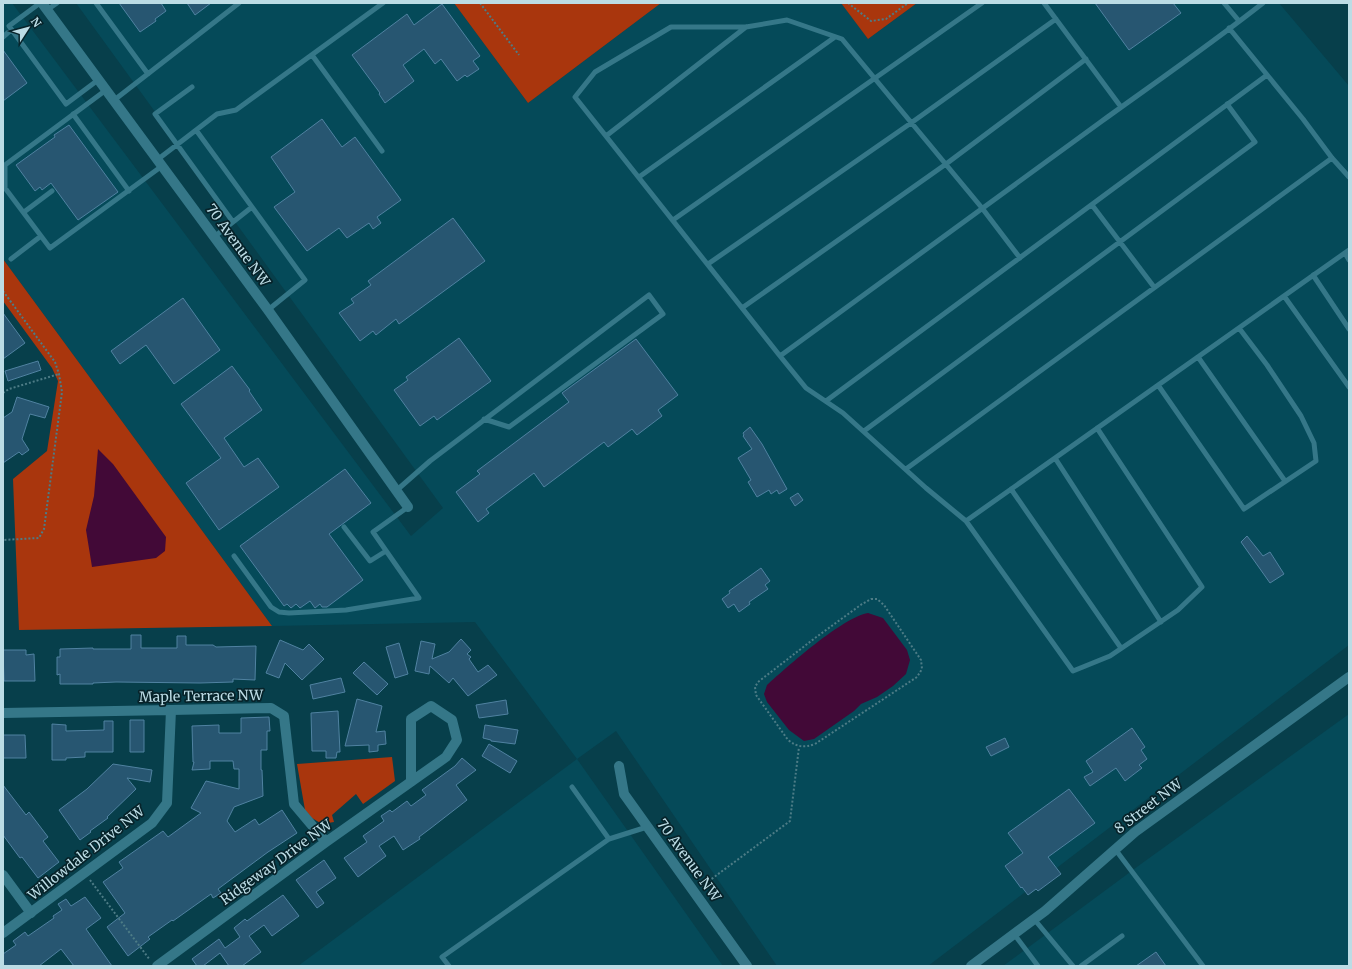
<svg xmlns="http://www.w3.org/2000/svg" width="1352" height="969" font-family="Merriweather,serif">
	<style>
		.built { fill: #054a59 }
		.green { fill: #a9360d }
		.water { fill: #420937 }
		.building { fill: #275671; stroke: #5082a1 }
		.lines { fill: none; stroke-linecap: round; stroke-linejoin: round }
		.path { stroke: #4d7c86; stroke-width: 2; stroke-dasharray: 2 2; stroke-linecap: butt }
		.service { stroke: #357788; stroke-width: 5 }
		.minor { stroke: #357788; stroke-width: 10 }
		.tertiary { stroke: #357788; stroke-width: 10 }
		.labels { text-anchor: middle; stroke-width: 3.5; stroke-linejoin: round; paint-order: stroke }
		.street-label { font-size: 14px; fill: #bcdce5; stroke: #07232a }
	</style>
	<rect width="100%" height="100%" fill="#073f4b"/>
	<path class="built" d="M3,3H12L411,536L443,508L76,3H454L528,103L661,3H841L868,39L917,3H1279L1349,86V645L928,966H777L616,731L577,759L723,966H298L577,759L475,622L272,626L3,259Z
		M1349,714V966H1003L1141,864Z"/>
	<path class="green" d="M454,3H661L528,103Z
		M841,3H917L868,39Z
		M3,259L272,626L19,630L13,479L47,451L58,381L52,368L3,301Z
		M392,757L395,781L363,804L356,794L332,815L334,822L322,824L312,818L305,810L297,764Z"/>
	<path class="water" d="M98,449L113,464L166,537L165,551L156,558L92,567L86,530L94,496Z
		M868,613L883,618L907,650L910,660L906,674L893,686L877,697L861,704L854,711L814,739L804,741L789,730L767,702L764,694L767,685C788,666 843,617 868,613Z"/>
	<path class="building" d="M119,3H161L166,11L155,19L156,21L140,32Z
		M187,3H211L195,15Z
		M1095,3H1173L1181,13L1129,50Z
		M442,4L480,56L473,61L479,69L467,77L465,75L457,81L441,59L435,64L424,49L403,65L414,81L385,103L379,94L380,93L352,55L407,14L414,25Z
		M3,50L27,83L3,101Z
		M322,119L342,147L355,137L401,200L377,217L381,223L373,229L369,223L347,238L339,228L307,251L274,207L295,192L271,157Z
		M69,125L118,192L78,220L51,183L42,190L40,187L35,191L16,165L55,137L54,135Z
		M453,218L485,261L399,324L396,319L376,335L373,331L360,341L339,313L354,303L351,299L371,285L368,281Z
		M183,298L220,350L174,384L146,345L120,364L111,351Z
		M3,313L25,343L3,359Z
		M459,338L491,381L437,420L434,416L420,426L394,390L408,380L406,377Z
		M636,339L678,395L658,410L662,416L637,435L632,429L608,447L604,442L544,487L534,473L486,509L489,513L478,522L456,492L480,474L477,471L569,402L562,393Z
		M38,361L41,370L8,381L5,371Z
		M232,366L250,390L249,391L262,410L224,438L244,467L258,458L279,487L219,530L186,483L221,458L181,404Z
		M17,397L49,407L45,418L30,414L22,439L29,450L22,455L19,452L3,463V418L12,412Z
		M750,427L762,444L787,489L779,494L777,490L771,494L769,490L757,497L748,482L751,480L738,458L752,449L743,436L744,435L743,433Z
		M345,469L371,503L329,534L363,580L327,607H322L320,604L315,608L310,601L300,608L296,604L291,608L287,604L284,606L240,546Z
		M798,493L803,500L795,506L790,498Z
		M1247,536L1263,556L1270,552L1284,574L1270,583L1241,542Z
		M761,568L770,581L765,585L768,589L749,602L750,604L739,612L734,604L728,608L722,599L730,593L729,591Z
		M131,635H141V648H177V636H186V645H213L216,647L256,646L255,680L233,679V682L200,683L116,682L93,683V684H60V674L57,675V657H60V649L93,648V649H131Z
		M461,639L471,650L467,654L471,657L469,659L478,672L488,665L497,675L468,696L453,678L449,683L430,666L429,674L415,671L421,641L435,644L432,659L449,652Z
		M280,640L303,650L309,644L324,659L302,680L285,663L279,678L266,673Z
		M399,643L408,674L395,678L386,647Z
		M3,650H26V655L34,654L35,681H4Z
		M364,662L388,684L377,695L353,673Z
		M341,678L345,692L313,699L310,685Z
		M357,699L382,706L376,732L385,731L386,744L378,745V751L369,752V745L345,746Z
		M506,700L508,714L479,718L476,705Z
		M338,711L340,752H337L336,758H326V751H312L311,713Z
		M269,717L270,731H267V750H261V770H262L263,796L234,807L227,821L235,832L255,819L259,825L282,810L297,833L268,852L218,889L221,893L213,898L211,894L173,921L172,920L148,937L150,939L128,956L107,927L125,913L103,882L123,868L119,862L163,831L168,837L201,813L191,808L206,781L239,789V769H234L233,761H210V769L192,770L194,762H193L192,726L219,725V733H241V718Z
		M130,720H144V752H130Z
		M104,721H113V752H85V757L66,758V760H52V724L66,725V731L104,730Z
		M485,725L518,730L515,744L491,741V740L483,738Z
		M1132,728L1145,747L1141,750L1147,759L1139,765L1142,768L1125,781L1116,768L1090,786L1084,777L1093,772L1086,761Z
		M3,735H25L26,758H3Z
		M1005,738L1009,747L991,756L986,747Z
		M489,744L517,761L510,773L482,756Z
		M462,758L476,770L456,785L467,800L431,828L419,837L420,839L403,850L394,836L379,846L386,856L358,877L344,858L367,842L363,836L384,821L381,816L390,810L392,812L407,801L411,806L426,795L422,790L455,766Z
		M113,764L152,770L150,782L127,778L136,789L107,817L108,818L90,831L91,832L80,840L59,810L87,789Z
		M3,785L26,815L29,812L48,837L43,841L59,862L38,878L22,857L20,858L3,835Z
		M1069,789L1095,823L1048,857L1061,874L1038,891L1036,889L1028,895L1022,887L1021,888L1005,866L1023,853L1008,833Z
		M324,860L336,878L316,892L324,903L317,908L296,880Z
		M283,895L299,916L272,936L264,925L249,936L261,952L242,966H229L220,953L203,966H197L192,959L219,939L225,948L240,937L234,928L245,919L247,921Z
		M85,897L101,918L86,929L112,966H74L61,949L39,966H3V954L16,945L13,941L25,932L28,936L54,918L53,916L62,910L58,904L66,899L71,906Z
		M1156,952L1166,966H1136Z"/>
	<g class="lines">
		<path class="path" d="M480,3L519,55
			M848,3L871,21L886,19L908,3
			M3,291L55,362L59,374L62,392L44,529L39,538L3,540
			M3,393L9,389L59,374
			M871,599H877L884,605L921,660L922,669L917,677L815,744C804,748 797,747 788,740L756,695L755,687L758,682L815,638L862,604Z
			M90,880L150,960
			M702,886L790,821L799,747"/>
		<path class="service" d="M40,3L9,26L66,104L98,80
			M96,3L148,74
			M1044,3L1121,107
			M1224,3L1239,21
			M47,10L57,3
			M1229,28L1303,119L1332,158L1349,177
			M3,37L11,30
			M312,55L382,151
			M192,87L155,114L233,222
			M106,90L5,165V188L50,248L162,166
			M113,101L239,3
			M73,114L129,191
			M196,130L305,280L268,310
			M606,136L746,27
			M157,160L217,114L236,110L383,3
			M639,177L835,37
			M1092,205L1154,287
			M24,212L52,191
			M673,220L982,3
			M214,237L252,207
			M1345,253L1349,260
			M1020,258L982,208L842,39L787,20L746,27H671L595,72L575,97L780,356C888,278 995,199 1102,121C1156,82 1211,44 1263,3
			M11,259L41,236
			M708,264L911,123L1056,19
			M1313,275L1349,329
			M1284,296L1349,387
			M742,308L946,164L1086,59
			M780,356L806,388L843,413L926,488L966,521L1349,250
			M1198,357L1285,481
			M1158,385L1244,509L1316,461L1314,443L1301,416L1267,365L1239,328
			M826,401L1267,75
			M864,431L1255,142L1227,104
			M1055,458L1161,622
			M906,469L1332,158
			M1011,489L1121,648
			M397,490L430,461L649,295L663,314L509,427L484,419
			M966,521L1073,671L1110,656L1178,610L1202,587L1097,428
			M344,527L370,561L386,551
			M234,556L271,607L279,612L289,613L346,610L419,598L373,532L408,507
			M572,787L609,839
			M1115,849L1203,966
			M1034,919L1073,966
			M1014,934L1038,966
			M449,966L442,957L609,839L647,827
			M1081,966L1122,936"/>
		<path class="minor" d="M42,3L268,310L408,507
			M171,710L271,708L284,716L294,804L326,842
			M619,766L624,794L747,966
			M3,875L31,913
			M157,966L326,842L446,757L457,740L452,720L431,706L411,719V782
			M971,966L1045,911L1135,832L1349,677"/>
		<path class="tertiary" d="M3,713L171,710L167,803L152,823L3,933"/>
	</g>
	<g class="labels">
		<g class="street-label">
			<text transform="translate(238 245) rotate(54)" y="5">70 Avenue NW</text>
			<text transform="translate(201 696) rotate(-1)" y="5">Maple Terrace NW</text>
			<text transform="translate(1148 806) rotate(-37)" y="5">8 Street NW</text>
			<text transform="translate(86 853) rotate(-38)" y="5">Willowdale Drive NW</text>
			<text transform="translate(689 860) rotate(54)" y="5">70 Avenue NW</text>
			<text transform="translate(276 862) rotate(-36)" y="5">Ridgeway Drive NW</text>
		</g>
	</g>
	<rect width="1352" height="969" fill="none" stroke="#bcdce5" stroke-width="8"/>
	<g transform="translate(28 28) rotate(54)" stroke="#07232a" stroke-width="3" paint-order="stroke">
	<path d="M0-3L7 15L0 10L-7 15Z" fill="#bcdce5"/>
	<text y="-6" font-size="11" font-weight="bold" text-anchor="middle" fill="#bcdce5">N</text>
	</g>
</svg>
